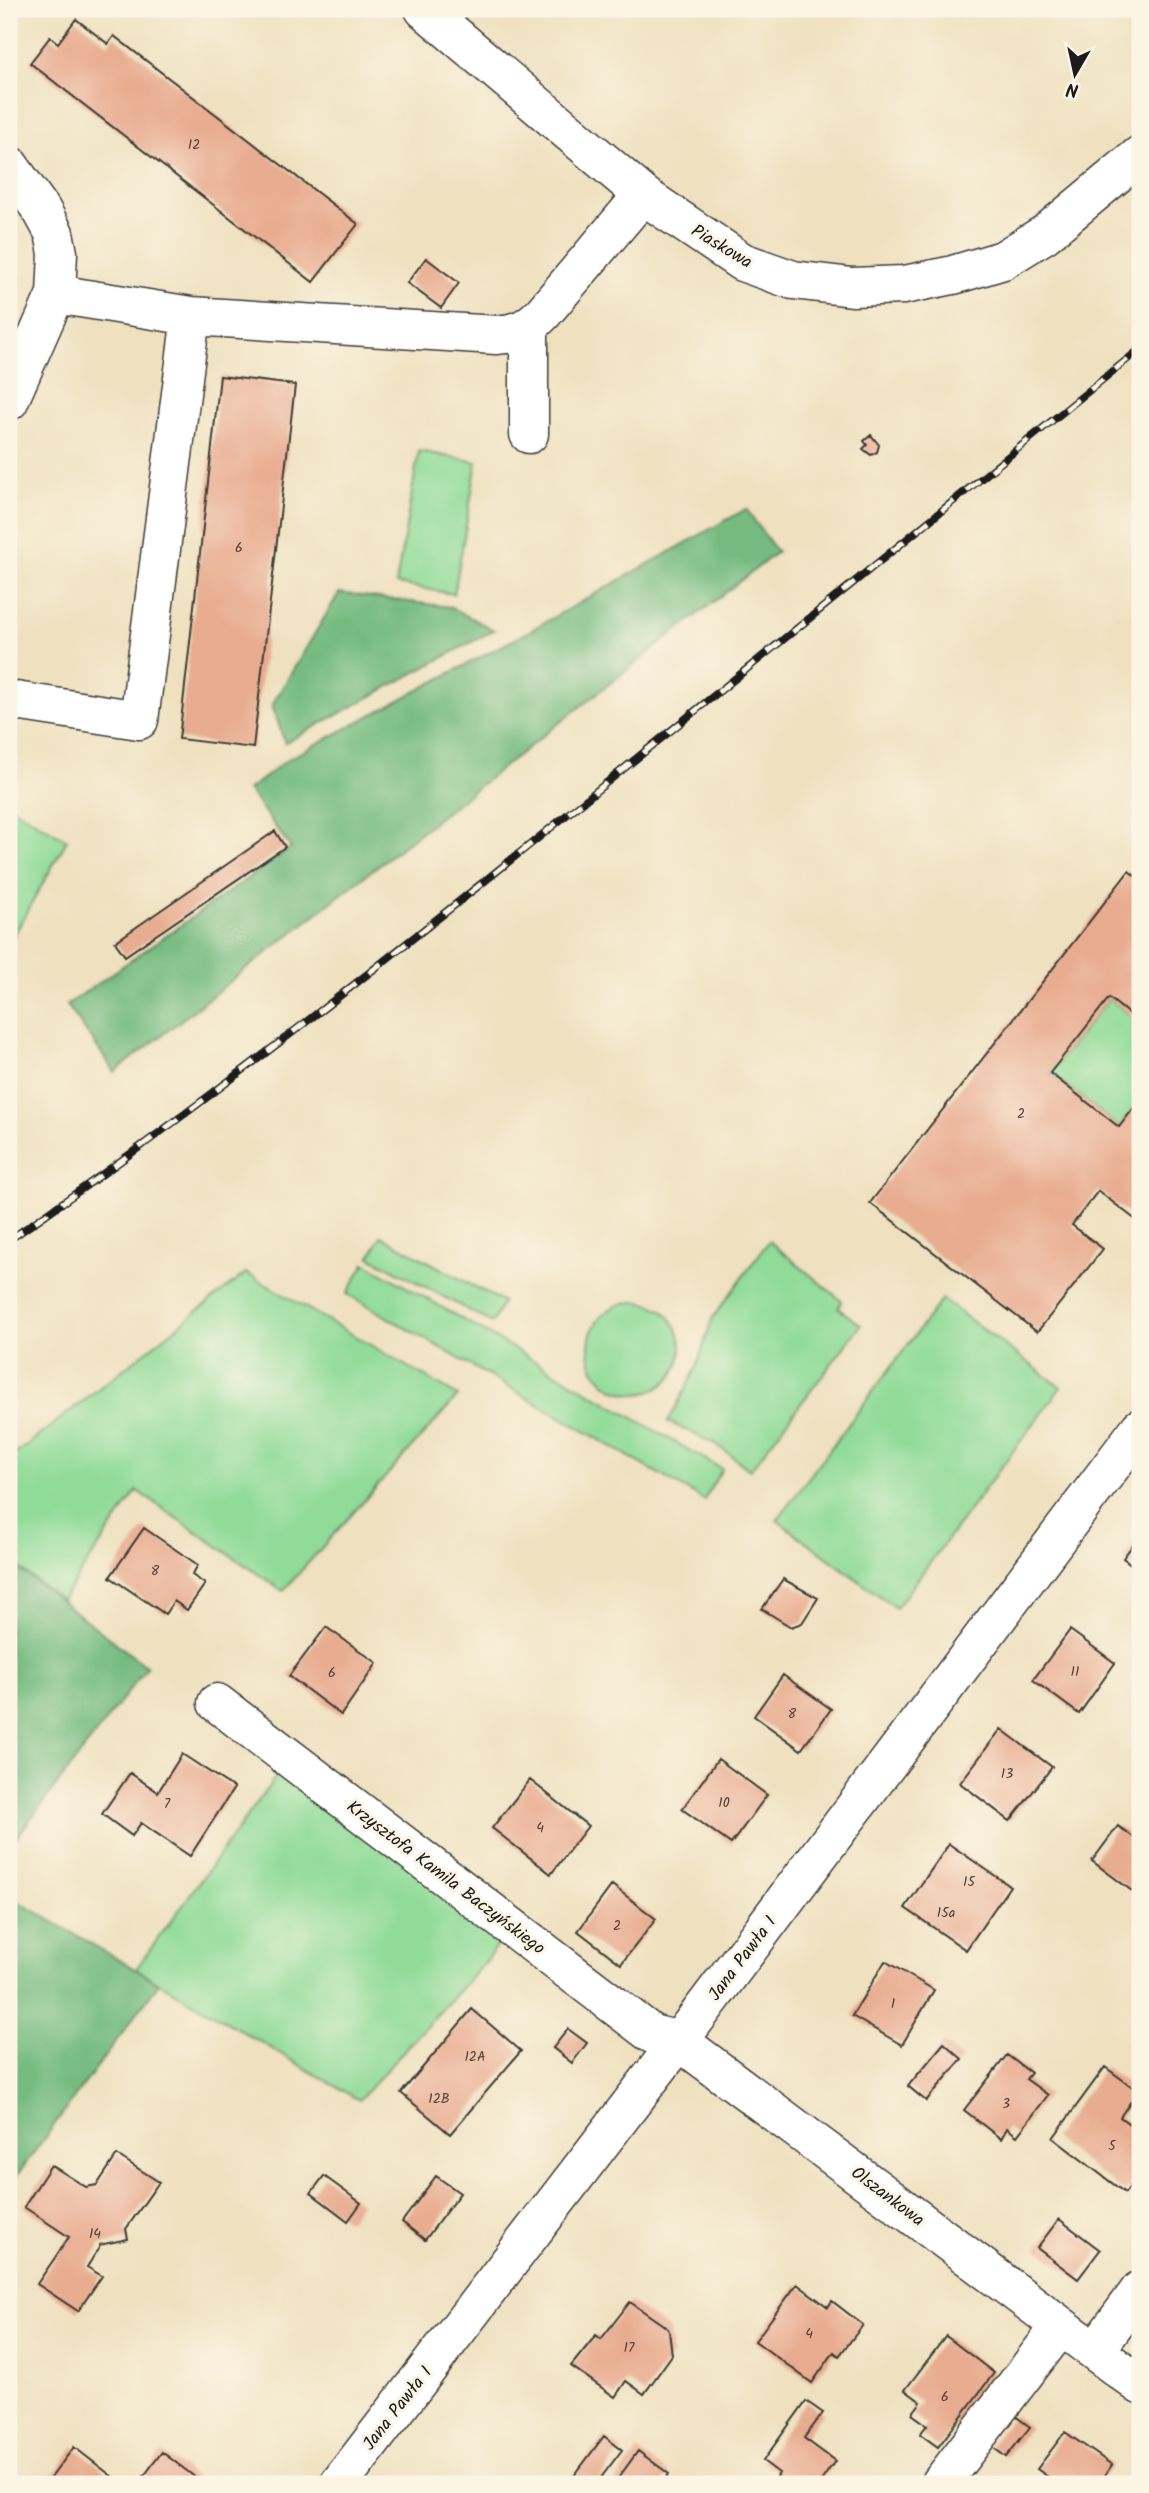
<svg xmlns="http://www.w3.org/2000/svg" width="1149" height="2493" font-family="Kalam,sans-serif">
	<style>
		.green { fill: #90db98; stroke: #567c5a; stroke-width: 2 }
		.forest { fill: #74bb80; stroke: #486c4e; stroke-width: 2 }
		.building { fill: #e8ac90 }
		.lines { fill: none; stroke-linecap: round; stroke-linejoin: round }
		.minor-casing { stroke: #3c3a35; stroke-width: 41 }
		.minor { stroke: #fff; stroke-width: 38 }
		.rail-casing { stroke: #1c1c1c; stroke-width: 8 }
		.rail { stroke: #fcf5e5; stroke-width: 5; stroke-dasharray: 16; stroke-linecap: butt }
		.labels { text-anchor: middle; stroke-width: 6; stroke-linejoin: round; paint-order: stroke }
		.number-label { font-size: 14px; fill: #4f4039 }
		.street-label { font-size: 18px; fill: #1c1c1c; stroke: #fcf5e5 }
	</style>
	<rect width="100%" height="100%" fill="#fcf5e5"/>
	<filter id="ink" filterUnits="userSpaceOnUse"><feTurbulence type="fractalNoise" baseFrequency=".0143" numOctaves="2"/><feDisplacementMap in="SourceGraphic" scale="14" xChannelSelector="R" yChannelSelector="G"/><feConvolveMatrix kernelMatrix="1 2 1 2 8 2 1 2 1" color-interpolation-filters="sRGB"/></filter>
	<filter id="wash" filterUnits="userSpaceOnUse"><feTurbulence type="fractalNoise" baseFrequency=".00686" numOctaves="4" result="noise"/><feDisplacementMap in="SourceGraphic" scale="28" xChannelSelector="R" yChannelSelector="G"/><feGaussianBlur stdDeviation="1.57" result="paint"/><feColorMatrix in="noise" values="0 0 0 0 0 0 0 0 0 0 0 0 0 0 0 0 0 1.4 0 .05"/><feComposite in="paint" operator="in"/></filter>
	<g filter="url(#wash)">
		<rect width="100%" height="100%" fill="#efe1c0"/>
		<path class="green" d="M419,451L477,462L454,594L396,584Z
			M11,807L67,840L9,944V808Z
			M1109,998L1140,1023V1100L1119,1127L1050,1073Z
			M381,1236L503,1302L492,1323L370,1257Z
			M769,1241L842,1301L838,1308L861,1325L750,1470L716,1444L668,1422L696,1369L712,1319Z
			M365,1263L722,1469L704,1500L347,1294Z
			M246,1273L458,1396L283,1591L137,1491L62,1600L9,1561V1459Z
			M942,1299L1061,1387L896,1608L777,1520Z
			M589 1348a46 46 0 1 1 92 0a46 46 0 1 1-92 0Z
			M283,1767L505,1935L483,1964L359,2100L136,1969Z"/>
		<path class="forest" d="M746,509L777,552L115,1072L67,1005L291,848L248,790L288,759L513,640Z
			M339,593L450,607L494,630L285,743L272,705Z
			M9,1561L147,1667L9,1847Z
			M9,1896L159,1983L9,2186Z"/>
		<g id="blocks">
			<path class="building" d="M76,19L108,44L114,36L358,224L313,282L30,63L50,37L58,43Z
				M426,258L459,283L441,308L407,283Z
				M220,376L295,385L253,748L179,739Z
				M871,435L879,445L877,452L871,455L863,449L867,445L864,441Z
				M275,831L285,847L125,956L115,942Z
				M1129,871L1140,880V1023L1109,998L1050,1073L1119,1127L1140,1100V1223L1098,1191L1072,1225L1103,1249L1037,1332L870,1203Z
				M144,1528L198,1565L192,1575L205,1584L187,1610L174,1601L165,1614L110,1577Z
				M1140,1535V1571L1123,1558Z
				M783,1579L818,1598L802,1623L791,1627L762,1609Z
				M326,1627L377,1663L341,1715L289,1676Z
				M1070,1630L1115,1663L1079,1714L1033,1680Z
				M783,1675L831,1709L801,1750L754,1716Z
				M1001,1729L1052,1767L1010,1821L960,1783Z
				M182,1754L234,1788L190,1856L141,1823L132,1836L102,1814L130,1773L158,1792Z
				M718,1759L767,1795L731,1844L682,1809Z
				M530,1780L588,1826L551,1874L492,1828Z
				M1118,1826L1140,1842V1897L1092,1861Z
				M949,1844L1010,1886L966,1950L905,1908Z
				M612,1885L656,1919L621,1964L578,1931Z
				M885,1961L934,1990L902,2045L852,2016Z
				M472,2009L521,2051L450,2134L401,2093Z
				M568,2029L587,2043L572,2063L553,2048Z
				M944,2043L962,2059L926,2101L908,2086Z
				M1007,2055L1031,2073L1026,2079L1048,2095L1017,2136L1007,2128L1001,2139L964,2110Z
				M1105,2067L1138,2091L1120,2117L1140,2132V2173L1125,2193L1053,2138Z
				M117,2155L159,2182L126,2229L128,2239L99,2245V2248L87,2267L102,2276L78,2311L37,2284L69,2237L24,2207L51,2165L86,2187L97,2185Z
				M324,2176L361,2203L348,2221L311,2193Z
				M436,2176L460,2193L425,2240L402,2222Z
				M1059,2219L1100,2250L1078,2279L1037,2248Z
				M797,2284L828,2307L832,2301L863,2325L839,2356L834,2352L812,2383L755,2341Z
				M630,2302L666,2327L669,2331L672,2355L644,2394L626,2381L615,2397L571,2366L596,2335L601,2339Z
				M946,2336L994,2373L938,2447L920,2434L927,2425L912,2414L921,2402L905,2390Z
				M806,2401L823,2413L804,2438L835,2461L819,2484H788L777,2477L779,2473L763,2461Z
				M1014,2415L1030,2427L1006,2457L990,2445Z
				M1065,2432L1112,2465L1098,2484H1058L1037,2469Z
				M604,2436L622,2450L596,2484H568Z
				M74,2447L122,2484H57L50,2479Z
				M638,2451L669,2474L661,2484H614Z
				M162,2452L204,2484H138Z"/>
		</g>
	</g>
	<g filter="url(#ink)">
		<use href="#blocks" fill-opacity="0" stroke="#3c3a35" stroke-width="2"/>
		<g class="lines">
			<defs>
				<path id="minor" d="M424,9L643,195L742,262L793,280L852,287L904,285L953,275L1003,260L1045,234L1140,155
					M9,165L42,211L54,233L58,253L56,294L9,401
					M56,294L191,316L496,335C518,333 528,329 543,313L643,195
					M529,328V434
					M9,700L139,720L191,316
					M217,1703L652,2034L679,2041L1140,2385
					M1095,2351L1140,2290
					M339,2484L679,2041L1140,1428
					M940,2484L1061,2326"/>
			</defs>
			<use href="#minor" class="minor-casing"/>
			<use href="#minor" class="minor"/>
			<defs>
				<path id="rail" d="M9,1240C212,1100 404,947 595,792C777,645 959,497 1140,349"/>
			</defs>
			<use href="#rail" class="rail-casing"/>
			<use href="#rail" class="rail"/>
		</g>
	</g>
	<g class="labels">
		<g class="number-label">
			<text x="194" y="149">12</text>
			<text x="239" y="552">6</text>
			<text x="1021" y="1118">2</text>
			<text x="155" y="1575">8</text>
			<text x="1075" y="1676">11</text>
			<text x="332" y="1677">6</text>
			<text x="792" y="1718">8</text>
			<text x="1007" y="1778">13</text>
			<text x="724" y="1807">10</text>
			<text x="167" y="1808">7</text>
			<text x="540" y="1832">4</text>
			<text x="969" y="1886">15</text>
			<text x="946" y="1917">15a</text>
			<text x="617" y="1930">2</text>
			<text x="893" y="2008">1</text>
			<text x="475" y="2061">12A</text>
			<text x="439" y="2103">12B</text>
			<text x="1006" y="2108">3</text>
			<text x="1112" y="2150">5</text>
			<text x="95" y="2238">14</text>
			<text x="809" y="2338">4</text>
			<text x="629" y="2352">17</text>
			<text x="945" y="2401">6</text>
		</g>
		<g class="street-label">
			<text transform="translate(722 246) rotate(31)" y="6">Piaskowa</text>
			<text transform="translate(446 1877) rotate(37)" y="6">Krzysztofa Kamila Baczyńskiego</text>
			<text transform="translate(742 1958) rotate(-53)" y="6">Jana Pawła I</text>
			<text transform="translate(888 2196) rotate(37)" y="6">Olszankowa</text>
			<text transform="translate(397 2408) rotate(-52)" y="6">Jana Pawła I</text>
		</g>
	</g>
	<rect width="1149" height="2493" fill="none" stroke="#fcf5e5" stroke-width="35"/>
	<g transform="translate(1075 74) rotate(189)" stroke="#fcf5e5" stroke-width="5" paint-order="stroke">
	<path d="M0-5L12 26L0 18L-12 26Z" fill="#1c1c1c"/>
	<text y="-10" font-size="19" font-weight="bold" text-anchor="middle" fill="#1c1c1c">N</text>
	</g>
</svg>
